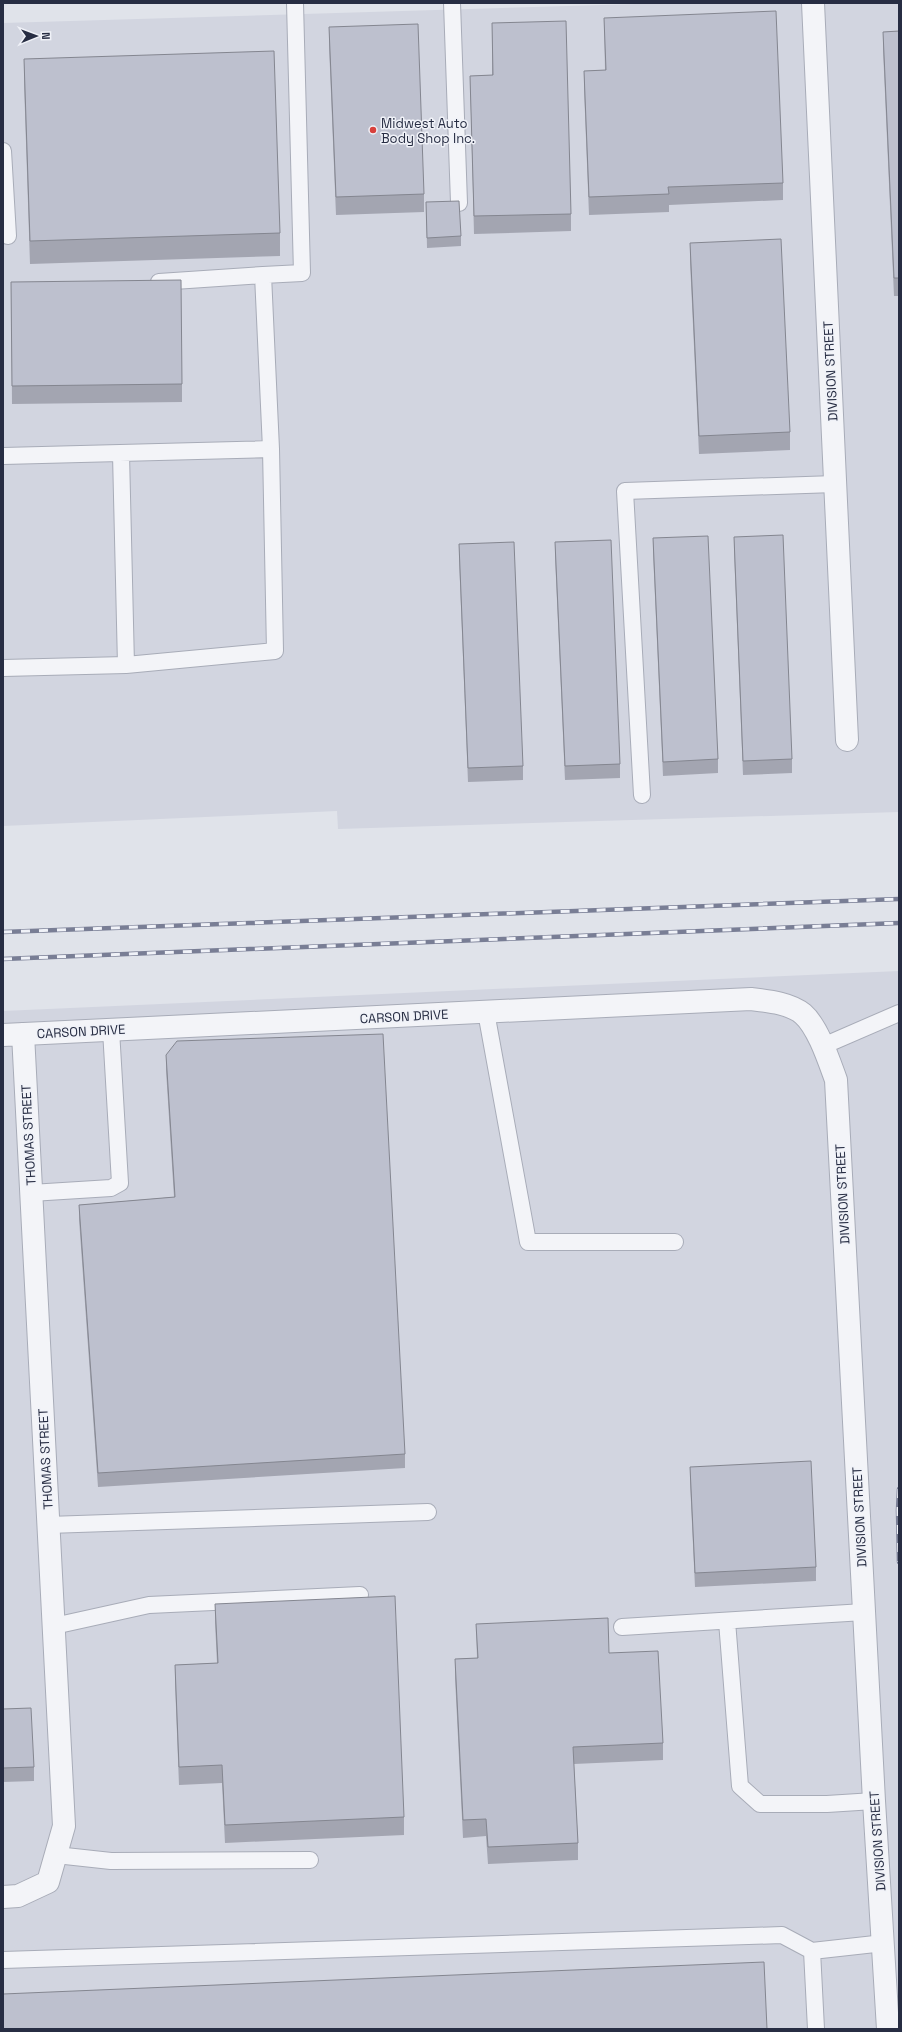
<svg xmlns="http://www.w3.org/2000/svg" width="902" height="2032" font-family="'Space Grotesk',sans-serif">
	<style>
		.built { fill: #d2d5e0 }
		.lines { fill: none; stroke-linecap: round; stroke-linejoin: round }
		.lane-casing { stroke: #a8acb8; stroke-width: 18 }
		.street-casing { stroke: #a8acb8; stroke-width: 24 }
		.lane { stroke: #f3f4f8; stroke-width: 16 }
		.street { stroke: #f3f4f8; stroke-width: 22 }
		.rail-casing { stroke: #797e95; stroke-width: 4.5 }
		.rail { stroke: #f0f2f8; stroke-width: 3; stroke-dasharray: 9; stroke-linecap: butt }
		.wall { fill: #a3a5b1 }
		.building { fill: #bdc0ce; stroke: #848690 }
		.poi-dot { fill: #d8403c; stroke: #f0f2f8; stroke-width: 1.5 }
		.labels { text-anchor: middle; stroke-width: 3; stroke-linejoin: round; paint-order: stroke }
		.poi-label { font-size: 13px; fill: #272d43; stroke: #f0f2f8; text-anchor: start }
		.street-label { font-size: 13px; fill: #272d43; stroke: #f0f2f8 }
	</style>
	<rect width="100%" height="100%" fill="#e0e3ea"/>
	<path class="built" d="M670,3H899V812L338,829L337,811L3,826V23Z
		M899,971V2029H3V1011Z"/>
	<g class="lines">
		<defs>
			<path id="lane" d="M452,3L459,203
				M3,151L8,236
				M159,282L263,275
				M121,454L126,665L275,651L271,449L263,275L302,273L295,3
				M3,456L271,449
				M3,668L126,665
				M642,795L625,491L835,484
				M486,1012L528,1242H675
				M823,1046L899,1013
				M31,1193L111,1188L120,1183L111,1030
				M48,1525L428,1512
				M727,1621L740,1786L760,1804H827L874,1801
				M54,1626L149,1605L360,1595
				M622,1627L864,1612
				M56,1855L111,1861L310,1860
				M812,1951L884,1943
				M3,1960L782,1935L812,1951L816,2029"/>
			<path id="street" d="M813,3L847,740
				M3,1035L751,999C767,1001 790,1003 803,1014C818,1027 829,1061 836,1080L874,1801L888,2029
				M3,1897L18,1896L48,1882L64,1826L23,1034"/>
		</defs>
		<use href="#lane" class="lane-casing"/>
		<use href="#street" class="street-casing"/>
		<use href="#lane" class="lane"/>
		<use href="#street" class="street"/>
		<defs>
			<path id="rail" d="M3,932L899,899
				M3,959L899,923
				M899,1489L898,1510L899,1562"/>
		</defs>
		<use href="#rail" class="rail-casing"/>
		<use href="#rail" class="rail"/>
	</g>
	<path class="wall" d="M604,18L783,183V200L669,205V212L589,215L584,88V71L605,70Z
		M492,23L571,214V231L474,234L470,76L492,75Z
		M329,27L424,194V212L336,215L329,45Z
		M899,31V296H894L883,49V32Z
		M24,59L280,233V256L30,264L24,82Z
		M426,202L461,236V246L427,248Z
		M690,243L790,432V450L699,454L690,261Z
		M11,282L182,384V402L12,404Z
		M734,537L792,759V773L743,775L734,551Z
		M653,538L718,759V773L663,776L653,552Z
		M555,542L620,764V778L565,780L555,556Z
		M459,544L523,766V780L468,782L459,558Z
		M166,1055L405,1454V1468L98,1487L79,1219V1205L174,1197L166,1070Z
		M690,1467L816,1567V1581L695,1587L690,1481Z
		M215,1604L404,1817V1835L225,1843L222,1783L179,1785L175,1682V1665L217,1663L215,1622Z
		M476,1624L609,1653L663,1743V1760L574,1764L578,1843V1860L488,1864L486,1836L463,1838L455,1677V1659L477,1658Z
		M3,1709L34,1767V1781L3,1782Z"/>
	<path class="building" d="M776,11L783,183L668,187L669,194L589,197L584,71L606,70L604,18Z
		M566,21L571,214L474,216L470,76L493,75L492,23Z
		M418,24L424,194L336,197L329,27Z
		M899,31V278H894L883,32Z
		M274,51L280,233L30,241L24,59Z
		M459,201L461,236L427,238L426,202Z
		M781,239L790,432L699,436L690,243Z
		M181,280L182,384L12,386L11,282Z
		M783,535L792,759L743,761L734,537Z
		M708,536L718,759L663,762L653,538Z
		M611,540L620,764L565,766L555,542Z
		M514,542L523,766L468,768L459,544Z
		M383,1034L405,1454L98,1473L79,1205L175,1197L166,1055L177,1041Z
		M811,1461L816,1567L695,1573L690,1467Z
		M395,1596L404,1817L225,1825L222,1765L179,1767L175,1665L218,1663L215,1604Z
		M608,1618L609,1653L658,1651L663,1743L573,1747L578,1843L488,1847L486,1819L463,1820L455,1659L478,1658L476,1624Z
		M31,1708L34,1767L3,1768V1709Z
		M764,1962L767,2029H3V1994Z"/>
	<circle class="poi-dot" cx="373" cy="130" r="4"/>
	<g class="labels">
		<g class="poi-label">
			<text x="381" y="128">Midwest Auto<tspan x="381" dy="15">Body Shop Inc.</tspan></text>
		</g>
		<g class="street-label">
			<text transform="translate(830 371) rotate(-93)" y="5">DIVISION STREET</text>
			<text transform="translate(404 1016) rotate(-3)" y="5">CARSON DRIVE</text>
			<text transform="translate(81 1031) rotate(-3)" y="5">CARSON DRIVE</text>
			<text transform="translate(28 1135) rotate(-93)" y="5">THOMAS STREET</text>
			<text transform="translate(842 1194) rotate(-93)" y="5">DIVISION STREET</text>
			<text transform="translate(45 1459) rotate(-93)" y="5">THOMAS STREET</text>
			<text transform="translate(859 1517) rotate(-93)" y="5">DIVISION STREET</text>
			<text transform="translate(877 1841) rotate(-94)" y="5">DIVISION STREET</text>
		</g>
	</g>
	<rect width="902" height="2032" fill="none" stroke="#272d43" stroke-width="8"/>
	<g transform="translate(36 36) rotate(89)" stroke="#f0f2f8" stroke-width="3" paint-order="stroke">
	<path d="M0-3L7 15L0 10L-7 15Z" fill="#272d43"/>
	<text y="-6" font-size="11" font-weight="bold" text-anchor="middle" fill="#272d43">N</text>
	</g>
</svg>
